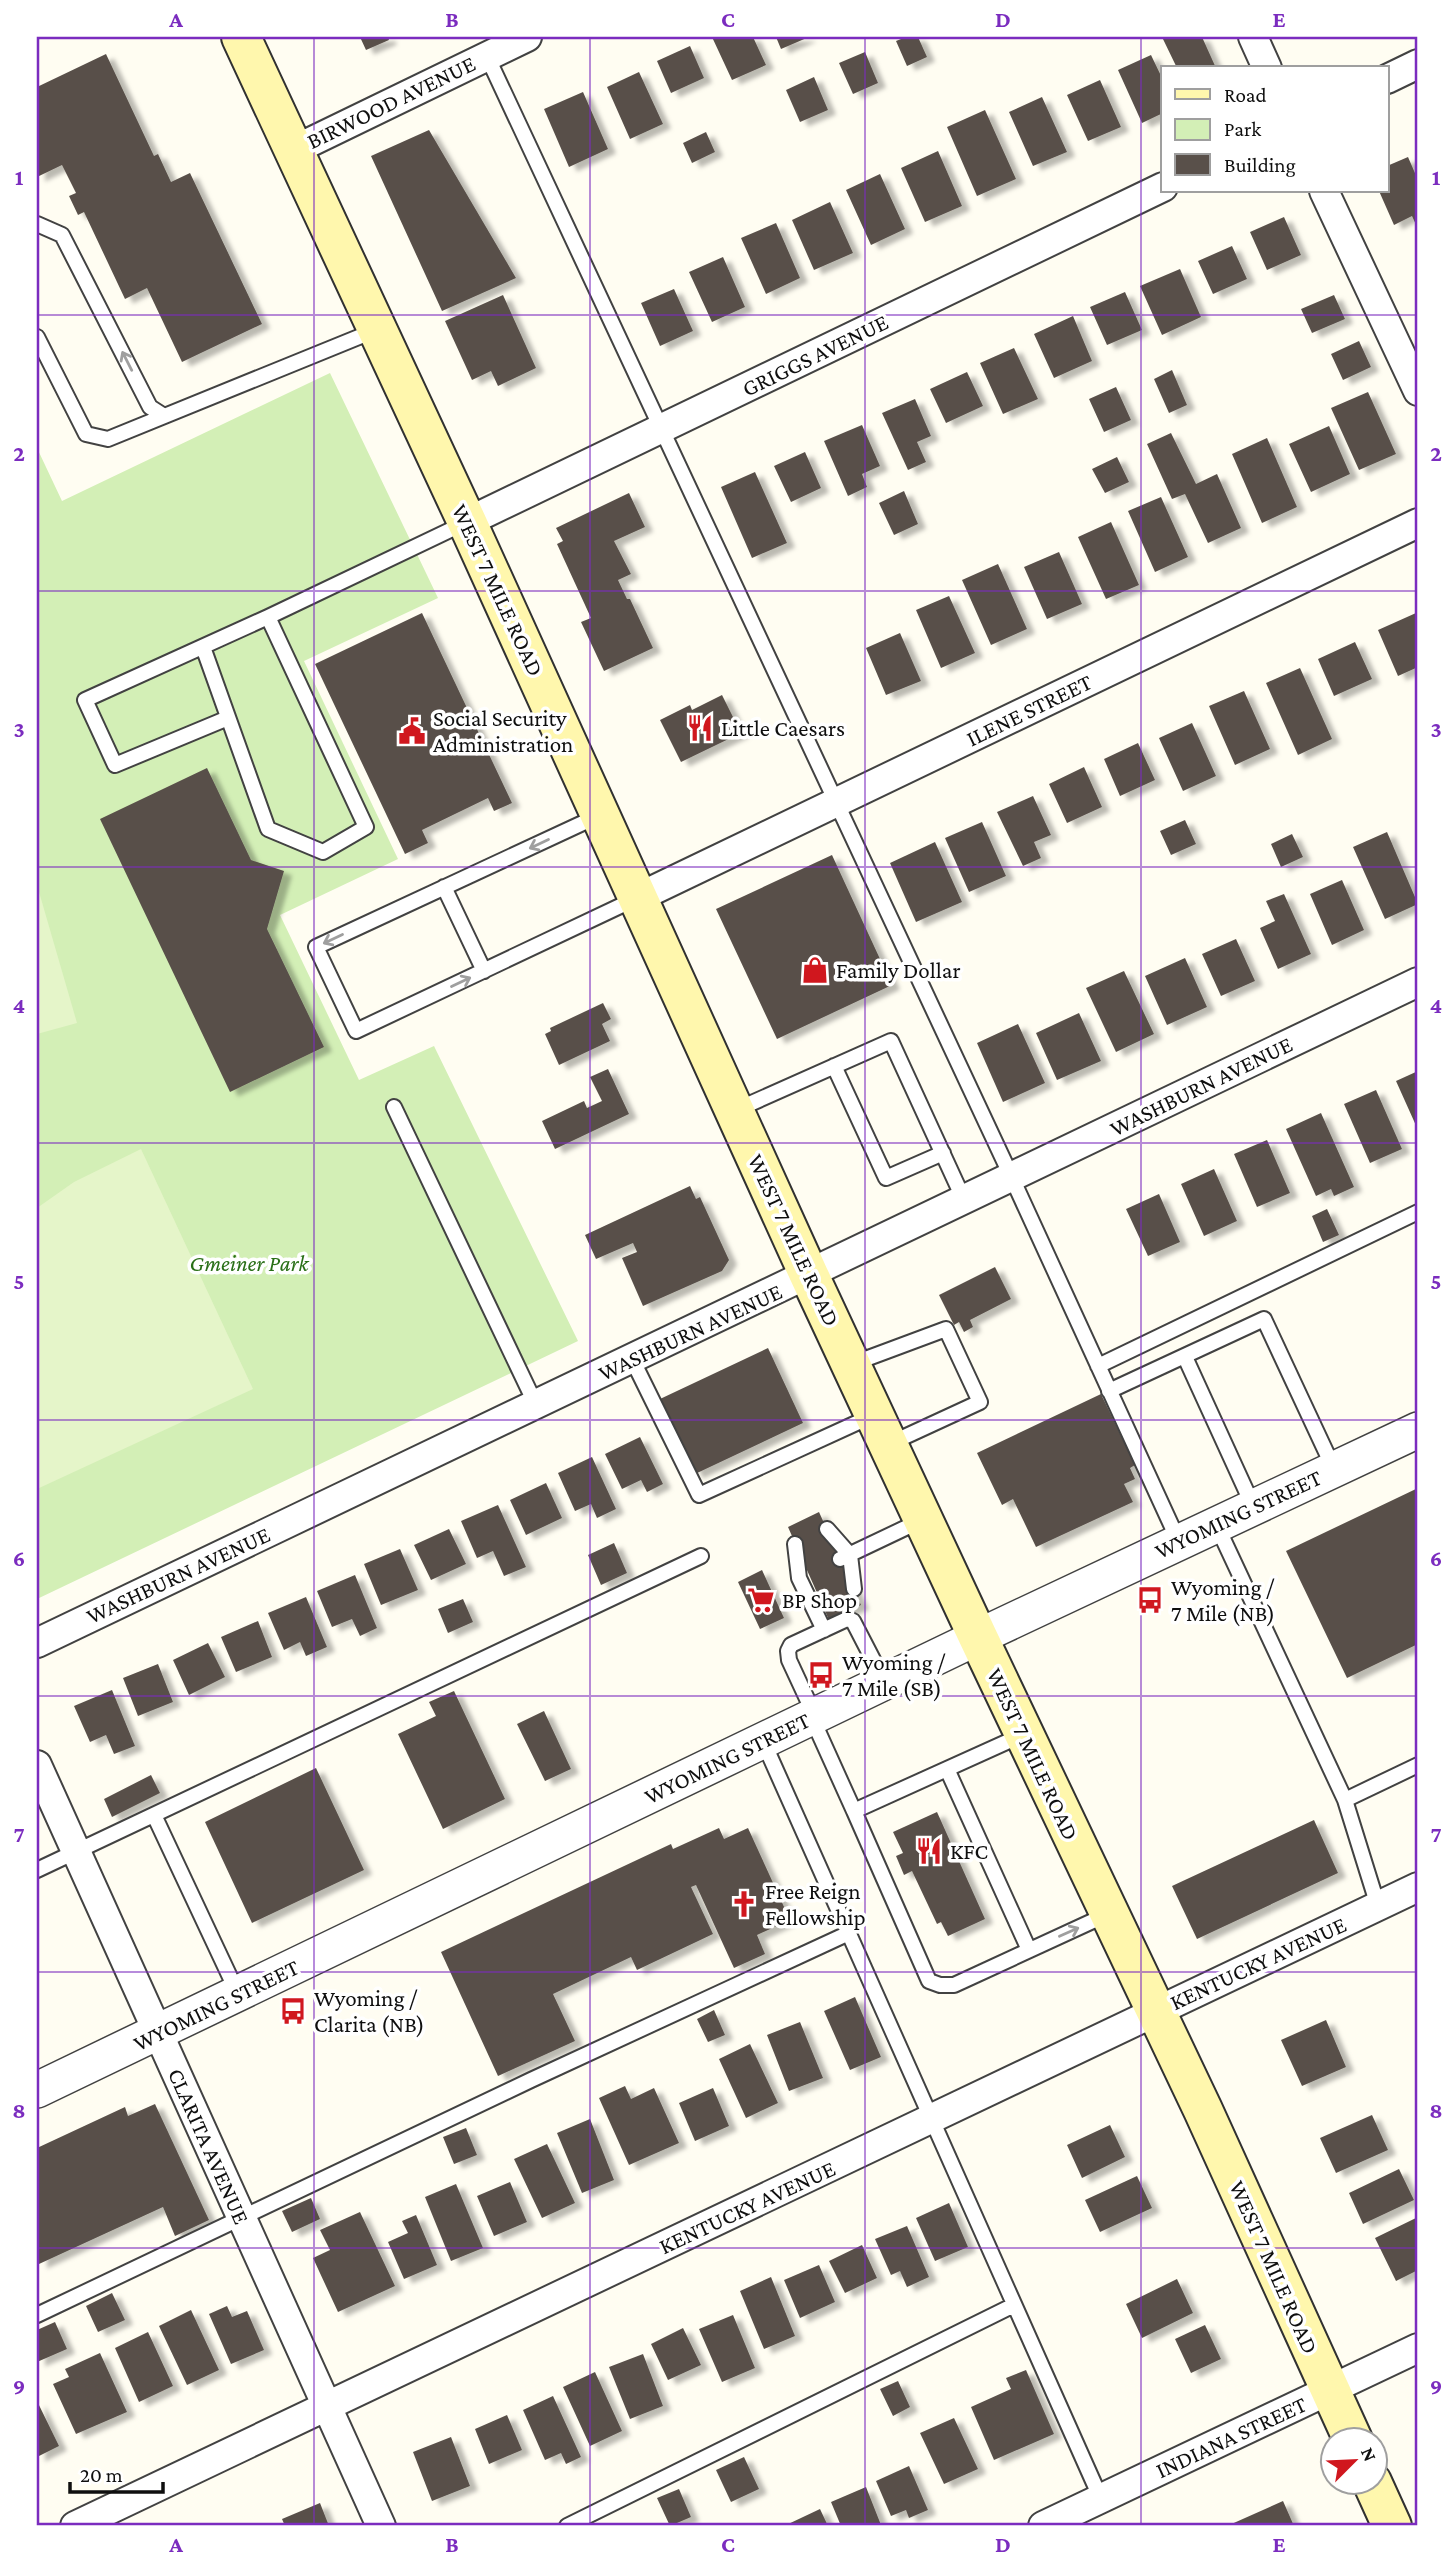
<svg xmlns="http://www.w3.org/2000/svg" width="1455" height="2563" font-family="'Crimson Pro',serif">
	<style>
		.green { fill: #d3efb6 }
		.pitch { fill: #e5f5c9 }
		.building { fill: #59504a; filter: url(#shadow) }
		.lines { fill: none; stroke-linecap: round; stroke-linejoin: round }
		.service-casing { stroke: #424242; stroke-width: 18 }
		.minor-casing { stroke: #424242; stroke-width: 32 }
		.tertiary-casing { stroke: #424242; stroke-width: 38 }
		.secondary-casing { stroke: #313131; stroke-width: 42 }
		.service { stroke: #fff; stroke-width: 14 }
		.minor { stroke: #fff; stroke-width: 28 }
		.tertiary { stroke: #fff; stroke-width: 35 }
		.secondary { stroke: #fff7ad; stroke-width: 38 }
		.oneway { stroke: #9f9f9f }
		.grid { fill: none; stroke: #7b2cbf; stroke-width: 2; stroke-opacity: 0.55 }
		.labels { text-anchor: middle; stroke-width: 7; stroke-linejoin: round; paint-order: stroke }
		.street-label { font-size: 23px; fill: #0f0f0f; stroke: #fff }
		.poi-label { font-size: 23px; fill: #0f0f0f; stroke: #fff; text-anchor: start }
		.park-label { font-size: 23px; font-style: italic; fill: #296f17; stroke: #fff }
		.neatline { fill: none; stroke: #7b2cbf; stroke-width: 2.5 }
		.grid-label { font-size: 23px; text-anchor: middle; font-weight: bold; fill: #7b2cbf }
	</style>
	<defs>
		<filter id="shadow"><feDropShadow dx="8" dy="4.5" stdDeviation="2" flood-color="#0004"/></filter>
	</defs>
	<rect width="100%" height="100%" fill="#fffdf2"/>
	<path class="green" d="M330,373L438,598L304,661L398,859L280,915L359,1080L434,1046L578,1341L37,1599V448L62,501Z"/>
	<path class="pitch" d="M37,885L77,1023L37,1034Z
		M141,1149L253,1389L37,1489V1208L74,1182Z"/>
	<path class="building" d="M360,37H388L389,40L366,50Z
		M712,37H753L766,65L732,80Z
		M776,37H809L781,49Z
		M906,37H918L927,57L907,66L896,41Z
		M1162,37H1202L1216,68H1177Z
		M690,46L704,78L671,93L657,61Z
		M865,52L878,83L853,94L839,63Z
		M106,54L154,156L158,154L171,182L190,173L262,324L182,362L147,288L125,299L84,212L78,215L69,196L76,193L62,165L37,177V87Z
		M1151,55L1163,80V113L1142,123L1118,70Z
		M639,72L663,124L630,139L607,87Z
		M814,77L828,110L800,122L786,90Z
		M1100,80L1121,127L1088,141L1067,95Z
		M583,92L608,149L569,167L544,109Z
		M1042,97L1067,152L1033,166L1009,112Z
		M985,110L1016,179L977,196L947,127Z
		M429,130L516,278L442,311L371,156Z
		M706,132L715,152L692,163L683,143Z
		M938,151L962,206L925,222L901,168Z
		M1408,157L1418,180V229L1412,216L1394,225L1379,191H1387V166Z
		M880,174L905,229L871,245L846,190Z
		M830,202L853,253L814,270L792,220Z
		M1284,217L1301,255L1267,270L1250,232Z
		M776,223L800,278L766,294L741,238Z
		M1232,246L1247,279L1213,294L1198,261Z
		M723,257L745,307L712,322L689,272Z
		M1180,269L1201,317L1162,335L1140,286Z
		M674,289L693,331L660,346L641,303Z
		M1125,292L1142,330L1107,345L1090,307Z
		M503,295L536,368L498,386L491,371L472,380L445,321Z
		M1334,295L1345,319L1312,333L1301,309Z
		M1073,316L1092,361L1054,378L1034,334Z
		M1359,341L1371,367L1343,380L1331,354Z
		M1014,348L1038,399L1003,414L980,363Z
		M1172,370L1187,405L1169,413L1154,379Z
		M967,372L983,406L946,423L930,389Z
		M1116,387L1131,420L1104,432L1089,399Z
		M1368,392L1396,454L1359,470L1331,408Z
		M915,399L931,436L917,442L926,462L908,470L882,413Z
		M862,425L880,466L862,474L867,487L848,496L824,441Z
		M1329,426L1350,474L1311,492L1289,444Z
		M1171,433L1196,484L1217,474L1241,528L1208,543L1185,494L1172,499L1147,444Z
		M1267,438L1297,507L1262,523L1232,454Z
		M805,452L821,488L791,502L774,466Z
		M1117,457L1129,482L1105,493L1092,469Z
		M755,472L787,543L752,558L721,487Z
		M904,491L918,524L894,535L879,503Z
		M629,493L645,527L614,541L631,574L618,580L627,599H630L653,648L604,671L581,622L591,618L557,544L563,541L556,528Z
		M1161,497L1188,557L1155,572L1128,511Z
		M1111,522L1139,585L1106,599L1078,537Z
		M1059,552L1082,604L1047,619L1024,567Z
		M998,564L1027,629L991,645L962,580Z
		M949,596L975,653L941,668L916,610Z
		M422,613L512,803L494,811L488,798L422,830L428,843L405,854L315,664Z
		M1416,613L1418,619V667L1398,676L1378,630Z
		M900,633L921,681L886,695L866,648Z
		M1355,642L1372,679L1334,696L1318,659Z
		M1300,668L1332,739L1298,755L1266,683Z
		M1244,691L1270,749L1235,765L1209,706Z
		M722,695L741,733L681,762L660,720L690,705L692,710Z
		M1192,723L1216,776L1183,791L1159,738Z
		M1138,743L1155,780L1120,796L1104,759Z
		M1084,767L1102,807L1067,823L1049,784Z
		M207,768L251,860L284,871L267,929L324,1047L230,1092L100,819Z
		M1033,796L1051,835L1034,842L1041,858L1023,866L997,812Z
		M1185,820L1196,844L1171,855L1160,831Z
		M982,822L1006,876L969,892L945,838Z
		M1387,832L1418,904L1385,919L1353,847Z
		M1292,834L1303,857L1281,867L1271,844Z
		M935,842L962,902L916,922L890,863Z
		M832,855L892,985L777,1039L716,909Z
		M1342,880L1364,930L1332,945L1310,894Z
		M1284,894L1311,954L1278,969L1260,928L1275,921L1266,901Z
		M1236,939L1255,981L1221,996L1202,954Z
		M1185,958L1207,1007L1167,1025L1145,976Z
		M1124,971L1154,1034L1116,1052L1086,988Z
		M603,1003L611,1019L602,1024L610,1041L559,1065L545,1034L551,1031L550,1028Z
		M1079,1013L1101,1061L1057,1080L1036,1033Z
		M1018,1024L1045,1083L1003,1102L977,1043Z
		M608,1069L629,1114L555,1149L542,1121L584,1101L587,1108L602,1101L590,1077Z
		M1418,1071V1130L1396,1081Z
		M1376,1090L1402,1149L1370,1163L1344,1104Z
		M1321,1113L1354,1187L1334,1196L1331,1189L1316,1196L1286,1129Z
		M1267,1140L1290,1193L1257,1207L1234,1154Z
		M1214,1169L1237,1221L1204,1236L1181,1184Z
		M690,1186L696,1199L700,1197L729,1260L722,1271L643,1306L622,1258L637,1252L633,1243L596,1259L585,1235Z
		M1159,1194L1180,1242L1148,1256L1126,1209Z
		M1327,1209L1339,1235L1323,1242L1312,1216Z
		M995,1267L1011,1299L970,1320L973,1327L964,1332L959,1322L954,1325L939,1295Z
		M768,1348L803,1423L695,1474L660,1399Z
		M1101,1394L1135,1465L1130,1468L1135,1479L1124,1484L1133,1502L1036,1547L1013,1499L1002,1505L977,1453Z
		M640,1437L663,1484L647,1492L641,1480L622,1489L605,1454Z
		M592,1457L616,1509L597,1518L591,1504L575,1511L558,1473Z
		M546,1483L562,1518L526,1535L510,1500Z
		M1418,1488V1644L1347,1678L1286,1551Z
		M498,1505L526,1567L504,1576L493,1551L477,1558L461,1521Z
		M819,1512L861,1605L829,1620L788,1527Z
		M449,1529L466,1564L431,1580L414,1545Z
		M614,1543L627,1573L601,1585L588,1555Z
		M400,1549L418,1590L381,1605L364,1564Z
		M762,1570L784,1618L760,1629L738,1582Z
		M355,1575L377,1628L360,1636L352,1619L332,1627L317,1591Z
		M306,1597L327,1647L306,1656L300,1642L284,1650L268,1613Z
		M463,1599L473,1622L448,1633L438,1609Z
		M258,1621L272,1657L236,1672L221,1637Z
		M208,1643L225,1677L189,1695L173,1660Z
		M158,1664L173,1702L138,1716L123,1678Z
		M112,1690L135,1746L114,1754L106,1735L90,1742L74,1706Z
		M454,1691L505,1799L443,1829L398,1734L436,1716L429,1702Z
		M544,1711L571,1769L545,1781L517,1724Z
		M316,1768L364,1870L252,1923L205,1822Z
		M151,1775L160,1793L112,1817L104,1799Z
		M937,1812L985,1919L948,1936L941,1922L937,1924L912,1871L904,1875L896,1856L903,1853L893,1832Z
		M1314,1820L1338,1873L1197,1939L1172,1886Z
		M719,1828L724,1839L748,1828L790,1920L757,1935L765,1954L734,1968L696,1885L691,1887L713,1934L637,1970L631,1957L553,1994L575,2041L498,2076L441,1952L671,1844L673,1849Z
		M855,1997L881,2057L850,2070L824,2011Z
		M714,2010L725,2035L708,2042L697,2019Z
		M1326,2020L1346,2067L1302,2086L1281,2040Z
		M800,2022L823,2078L789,2091L767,2035Z
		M750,2044L778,2103L746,2118L719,2059Z
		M625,2086L631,2099L654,2088L679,2143L629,2165L599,2098Z
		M713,2088L729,2126L695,2141L679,2103Z
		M155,2104L209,2220L175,2236L163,2207L39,2264L37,2148L125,2107L128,2116Z
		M1372,2115L1388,2150L1336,2173L1320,2138Z
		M590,2119L614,2180L582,2193L557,2133Z
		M1110,2125L1125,2157L1082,2178L1067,2145Z
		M466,2128L477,2155L454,2164L443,2137Z
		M547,2144L575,2203L542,2218L514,2159Z
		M1399,2169L1414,2200L1363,2224L1349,2193Z
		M1137,2176L1152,2208L1100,2232L1085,2200Z
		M510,2182L527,2222L494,2236L477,2196Z
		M456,2184L483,2248L451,2261L425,2197Z
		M311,2198L320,2219L292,2232L282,2211Z
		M949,2203L968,2247L935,2261L916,2218Z
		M360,2212L395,2286L338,2312L313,2258L330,2250L320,2230Z
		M416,2215L437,2265L404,2279L388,2242L408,2233L402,2221Z
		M1418,2217V2270L1396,2281L1375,2238Z
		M907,2226L929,2277L907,2287L900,2271L891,2275L875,2239Z
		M862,2245L877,2278L845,2293L829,2261Z
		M819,2265L835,2302L800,2318L784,2280Z
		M771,2277L795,2336L764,2349L740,2291Z
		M1177,2279L1193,2313L1142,2338L1126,2304Z
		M112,2293L125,2320L98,2332L86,2306Z
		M227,2306L232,2317L247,2311L264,2350L231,2364L209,2314Z
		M191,2310L219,2370L187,2385L159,2326Z
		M733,2315L755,2368L722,2382L699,2329Z
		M55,2322L67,2349L37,2362V2330Z
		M1205,2325L1221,2359L1191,2373L1175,2339Z
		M683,2328L701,2365L668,2380L651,2344Z
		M148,2332L173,2386L139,2402L115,2348Z
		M100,2353L127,2412L76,2434L53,2384L69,2377L65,2369Z
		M643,2354L663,2406L630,2419L609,2367Z
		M1026,2370L1054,2434L994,2460L971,2407L1011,2389L1006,2378Z
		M595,2372L622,2431L590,2446L563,2387Z
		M898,2381L910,2407L893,2416L880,2389Z
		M553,2396L581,2457L566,2464L561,2453L545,2460L523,2410Z
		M37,2401L59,2446L37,2457Z
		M507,2415L522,2450L489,2464L475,2429Z
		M954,2418L978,2469L944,2484L920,2433Z
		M451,2437L470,2486L432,2501L413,2452Z
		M744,2457L759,2489L731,2502L716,2470Z
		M909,2466L928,2510L909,2518L906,2510L891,2516L876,2481Z
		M866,2487L881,2525L841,2526L831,2502Z
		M679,2489L691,2517L670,2526L657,2498Z
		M1283,2501L1294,2526H1227Z
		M320,2503L329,2526H285L282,2519Z
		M820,2509L828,2526H784Z"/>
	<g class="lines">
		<defs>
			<path id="service" d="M487,56L1012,1178L1179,1542
				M37,224L62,235L150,407L164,416
				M37,337L86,434L108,439L376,330
				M203,647L268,829L323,852L366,827L268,617
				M228,718L115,765L85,700L268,617L467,522
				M600,815L316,947L356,1031L635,899
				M444,887L484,971
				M834,1066L886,1178L943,1153
				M394,1107L536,1405
				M736,1110L891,1041L964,1200
				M1185,1357L1254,1508
				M632,1359L699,1495L874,1415
				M852,1364L946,1329L980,1402L889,1444
				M1098,1366L1418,1212
				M1109,1391L1264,1319L1334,1469
				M1217,1526L1345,1800L1418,1765
				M827,1529L850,1555L854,1589
				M795,1544L799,1578L824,1630
				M840,1559L922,1520
				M815,1716L789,1660L788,1651L791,1645L847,1619L853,1621L884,1681
				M812,1718L854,1811L1022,1735
				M763,1741L1101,2499
				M947,1769L1029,1950
				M1345,1800L1378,1906
				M854,1811L929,1981L940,1985H954L1108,1914
				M154,1815L238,1994
				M37,1870L701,1556
				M37,2315L531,2080L849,1933
				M567,2526L1014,2305"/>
			<path id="minor" d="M1253,37L1267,68
				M1387,79L1418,64
				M294,150L527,37
				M1324,191L1418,391
				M467,522L1163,187
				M639,897L1418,523
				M37,1643L1418,982
				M37,1765L381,2526
				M75,2526L1418,1887
				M1043,2526L1418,2348"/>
			<path id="tertiary" d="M37,2090L978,1637L1418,1430"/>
			<path id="secondary" d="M241,37L467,522L809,1275L978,1637L1203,2110L1353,2440
				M1372,2482L1392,2526"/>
		</defs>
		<use href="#service" class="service-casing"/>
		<use href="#minor" class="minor-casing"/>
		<use href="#tertiary" class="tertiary-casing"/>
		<use href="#secondary" class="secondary-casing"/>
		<use href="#service" class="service"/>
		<use href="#minor" class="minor"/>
		<use href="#tertiary" class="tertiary"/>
		<use href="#secondary" class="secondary"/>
	</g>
	<defs><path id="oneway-shaft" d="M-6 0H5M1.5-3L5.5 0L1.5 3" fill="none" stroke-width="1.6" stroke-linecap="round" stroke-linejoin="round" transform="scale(1.75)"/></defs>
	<g class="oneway">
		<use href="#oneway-shaft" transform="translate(127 361) rotate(-117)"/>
		<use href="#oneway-shaft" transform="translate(539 844) rotate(155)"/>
		<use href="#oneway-shaft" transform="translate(333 939) rotate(155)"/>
		<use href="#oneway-shaft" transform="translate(461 982) rotate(-25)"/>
		<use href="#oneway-shaft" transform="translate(1069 1932) rotate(-24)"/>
	</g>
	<path class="grid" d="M314,37V2526M590,37V2526M865,37V2526M1141,37V2526M37,315H1418M37,591H1418M37,867H1418M37,1143H1418M37,1420H1418M37,1696H1418M37,1972H1418M37,2248H1418"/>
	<defs>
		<symbol id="restaurant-bare" viewBox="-9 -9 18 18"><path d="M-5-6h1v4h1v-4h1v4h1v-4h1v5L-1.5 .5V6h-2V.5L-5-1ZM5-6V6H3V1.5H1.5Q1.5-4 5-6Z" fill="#d0171e" stroke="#fff" stroke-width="2.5" paint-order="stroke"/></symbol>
		<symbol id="civic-bare" viewBox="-9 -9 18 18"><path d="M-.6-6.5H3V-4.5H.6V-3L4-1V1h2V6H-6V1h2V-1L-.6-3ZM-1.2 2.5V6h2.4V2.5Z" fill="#d0171e" stroke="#fff" stroke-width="2.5" paint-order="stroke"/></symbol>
		<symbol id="shop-bare" viewBox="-9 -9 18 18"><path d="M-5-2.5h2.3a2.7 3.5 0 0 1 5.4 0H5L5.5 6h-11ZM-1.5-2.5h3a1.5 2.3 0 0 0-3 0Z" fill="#d0171e" stroke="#fff" stroke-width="2.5" paint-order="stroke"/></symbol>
		<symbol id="supermarket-bare" viewBox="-9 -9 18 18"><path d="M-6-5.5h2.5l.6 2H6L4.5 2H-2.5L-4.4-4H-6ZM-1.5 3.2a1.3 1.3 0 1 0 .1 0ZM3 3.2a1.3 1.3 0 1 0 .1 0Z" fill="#d0171e" stroke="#fff" stroke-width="2.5" paint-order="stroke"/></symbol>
		<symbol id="bus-bare" viewBox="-9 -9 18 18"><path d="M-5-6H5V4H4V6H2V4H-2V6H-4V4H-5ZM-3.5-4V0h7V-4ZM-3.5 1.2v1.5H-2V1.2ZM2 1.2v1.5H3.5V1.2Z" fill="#d0171e" stroke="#fff" stroke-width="2.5" paint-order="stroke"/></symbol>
		<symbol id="church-bare" viewBox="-9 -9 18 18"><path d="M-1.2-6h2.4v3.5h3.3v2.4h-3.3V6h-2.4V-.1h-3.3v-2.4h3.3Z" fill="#d0171e" stroke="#fff" stroke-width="2.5" paint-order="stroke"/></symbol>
	</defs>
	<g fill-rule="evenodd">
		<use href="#restaurant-bare" x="681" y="709" width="38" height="38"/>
		<use href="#civic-bare" x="393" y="712" width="38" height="38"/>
		<use href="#shop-bare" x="796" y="951" width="38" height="38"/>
		<use href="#supermarket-bare" x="742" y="1581" width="38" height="38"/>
		<use href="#bus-bare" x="1131" y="1581" width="38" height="38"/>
		<use href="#bus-bare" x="802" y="1656" width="38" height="38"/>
		<use href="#restaurant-bare" x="910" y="1832" width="38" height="38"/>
		<use href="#church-bare" x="725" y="1885" width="38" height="38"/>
		<use href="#bus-bare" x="274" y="1992" width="38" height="38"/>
	</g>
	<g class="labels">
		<g class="street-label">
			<text transform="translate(391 102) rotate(-26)" y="8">BIRWOOD AVENUE</text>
			<text transform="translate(815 355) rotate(-26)" y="8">GRIGGS AVENUE</text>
			<text transform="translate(498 590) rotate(65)" y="8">WEST 7 MILE ROAD</text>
			<text transform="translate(1029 710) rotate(-26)" y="8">ILENE STREET</text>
			<text transform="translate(1201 1086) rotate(-26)" y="8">WASHBURN AVENUE</text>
			<text transform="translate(794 1240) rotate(65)" y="8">WEST 7 MILE ROAD</text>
			<text transform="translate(690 1332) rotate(-25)" y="8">WASHBURN AVENUE</text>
			<text transform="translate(1238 1514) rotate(-25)" y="8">WYOMING STREET</text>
			<text transform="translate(178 1575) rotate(-25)" y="8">WASHBURN AVENUE</text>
			<text transform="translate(1033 1754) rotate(65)" y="8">WEST 7 MILE ROAD</text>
			<text transform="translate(727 1758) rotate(-26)" y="8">WYOMING STREET</text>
			<text transform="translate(1258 1963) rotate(-25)" y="8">KENTUCKY AVENUE</text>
			<text transform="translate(216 2005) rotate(-26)" y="8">WYOMING STREET</text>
			<text transform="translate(209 2146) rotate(66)" y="8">CLARITA AVENUE</text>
			<text transform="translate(747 2207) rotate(-25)" y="8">KENTUCKY AVENUE</text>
			<text transform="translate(1274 2267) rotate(66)" y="8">WEST 7 MILE ROAD</text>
			<text transform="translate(1231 2437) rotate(-25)" y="8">INDIANA STREET</text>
		</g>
		<g class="poi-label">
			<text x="433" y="726">Social Security<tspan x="433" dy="26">Administration</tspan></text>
			<text x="721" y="736">Little Caesars</text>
			<text x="836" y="978">Family Dollar</text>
			<text x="1171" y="1595">Wyoming /<tspan x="1171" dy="26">7 Mile (NB)</tspan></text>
			<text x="782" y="1608">BP Shop</text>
			<text x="842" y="1670">Wyoming /<tspan x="842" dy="26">7 Mile (SB)</tspan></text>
			<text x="950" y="1859">KFC</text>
			<text x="765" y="1899">Free Reign<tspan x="765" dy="26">Fellowship</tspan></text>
			<text x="314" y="2006">Wyoming /<tspan x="314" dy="26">Clarita (NB)</tspan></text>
		</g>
		<g class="park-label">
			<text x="249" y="1271">Gmeiner Park</text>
		</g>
	</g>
	<rect width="1455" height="2563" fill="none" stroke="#ffffff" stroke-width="77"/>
	<rect x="1161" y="66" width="228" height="126" fill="#ffffff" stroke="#9f9f9f" stroke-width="2"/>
	<rect x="1175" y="89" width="35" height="10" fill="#fff7ad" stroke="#9f9f9f" stroke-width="2"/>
	<text x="1224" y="102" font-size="21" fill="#0f0f0f">Road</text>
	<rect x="1175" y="119" width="35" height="21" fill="#d3efb6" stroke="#9f9f9f" stroke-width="2"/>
	<text x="1224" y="136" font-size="21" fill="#0f0f0f">Park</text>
	<rect x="1175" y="154" width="35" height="21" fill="#59504a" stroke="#9f9f9f" stroke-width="2"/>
	<text x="1224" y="172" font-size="21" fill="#0f0f0f">Building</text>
	<g transform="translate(1354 2461) rotate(66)"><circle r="33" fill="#ffffff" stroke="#9f9f9f" stroke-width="2"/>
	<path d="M0-5L12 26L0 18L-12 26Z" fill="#d0171e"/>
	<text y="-10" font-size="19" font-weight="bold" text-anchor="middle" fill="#0f0f0f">N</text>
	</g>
	<path d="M70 2482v10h93v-10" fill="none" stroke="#0f0f0f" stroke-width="3.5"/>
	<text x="80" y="2482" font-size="21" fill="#0f0f0f" stroke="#ffffff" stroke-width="5" paint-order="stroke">20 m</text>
	<rect x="38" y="38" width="1378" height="2486" class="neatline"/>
	<g class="grid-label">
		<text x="176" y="27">A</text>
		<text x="452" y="27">B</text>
		<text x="728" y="27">C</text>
		<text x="1003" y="27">D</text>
		<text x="1279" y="27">E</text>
		<text x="19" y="185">1</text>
		<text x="1436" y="185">1</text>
		<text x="19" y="461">2</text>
		<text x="1436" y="461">2</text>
		<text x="19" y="737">3</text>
		<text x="1436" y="737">3</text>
		<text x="19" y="1013">4</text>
		<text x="1436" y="1013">4</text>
		<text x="19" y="1289">5</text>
		<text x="1436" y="1289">5</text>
		<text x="19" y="1566">6</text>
		<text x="1436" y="1566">6</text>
		<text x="19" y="1842">7</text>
		<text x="1436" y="1842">7</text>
		<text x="19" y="2118">8</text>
		<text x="1436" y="2118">8</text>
		<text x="19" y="2394">9</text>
		<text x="1436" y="2394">9</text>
		<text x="176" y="2552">A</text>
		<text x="452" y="2552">B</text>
		<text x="728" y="2552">C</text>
		<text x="1003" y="2552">D</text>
		<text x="1279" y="2552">E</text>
	</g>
</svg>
